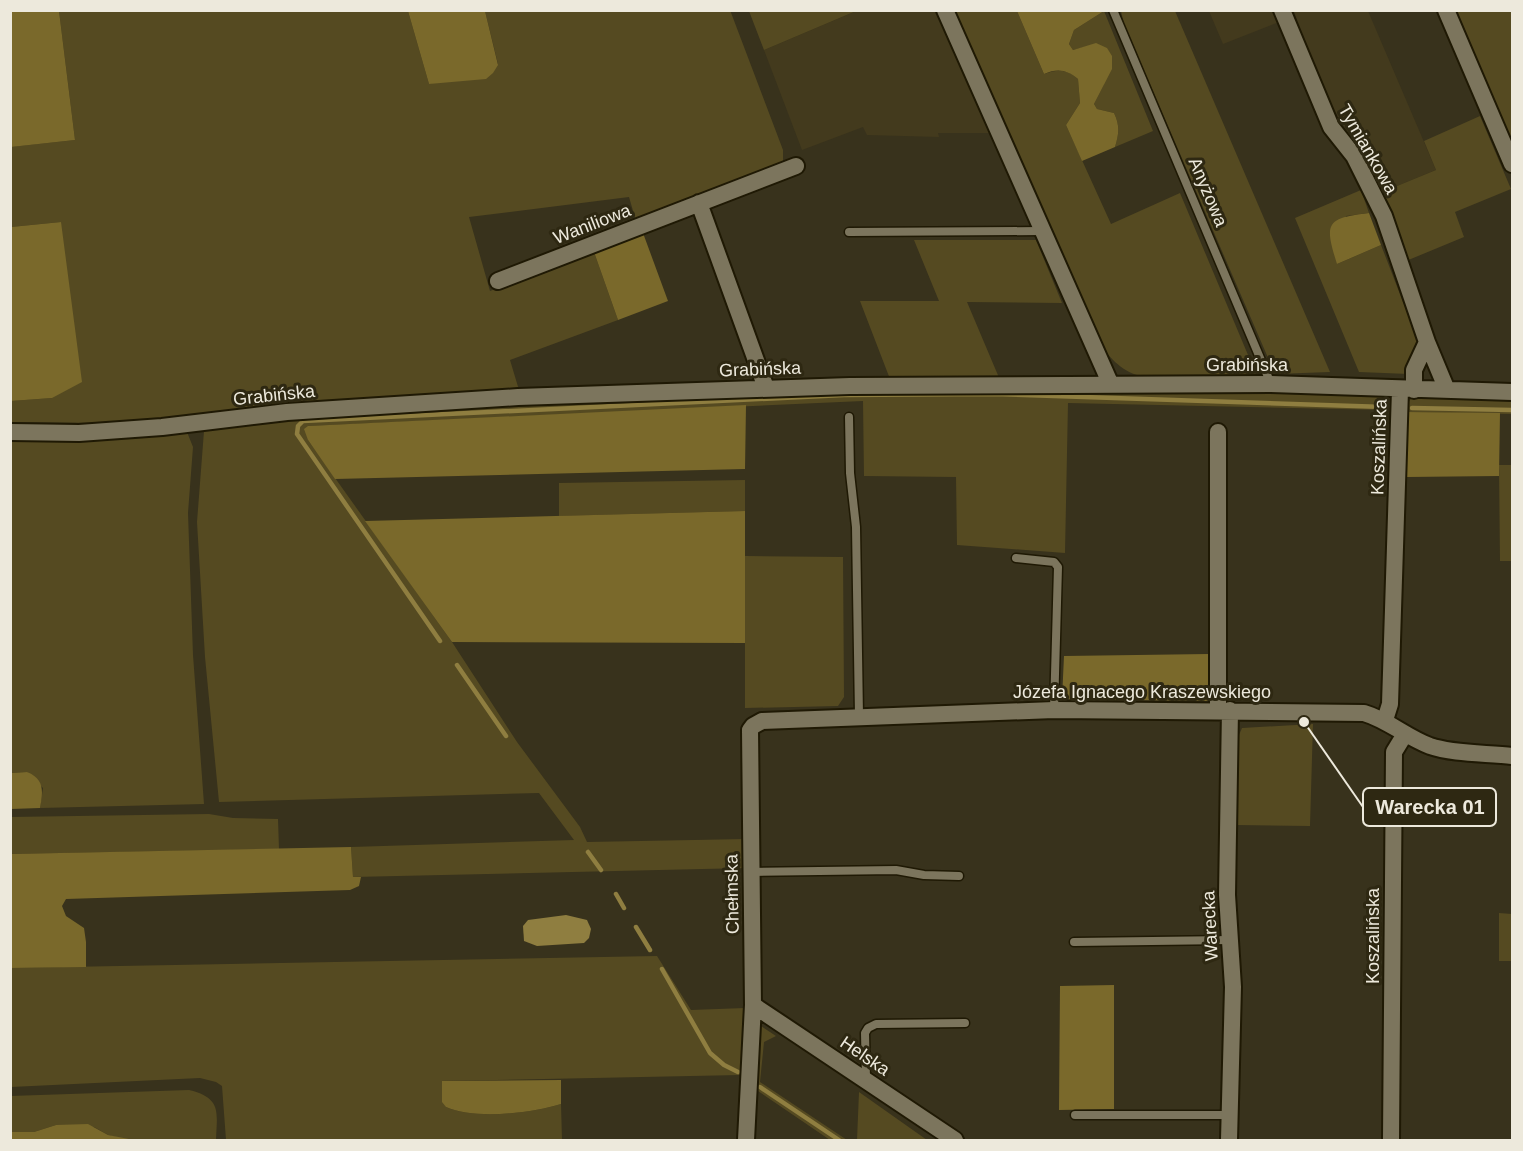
<svg xmlns="http://www.w3.org/2000/svg" width="1523" height="1151" font-family="Helvetica,sans-serif">
	<style>
		.built { fill: #433a1d }
		.green { fill: #554a21 }
		.forest { fill: #7a692b }
		.water { fill: #8f7e40 }
		.lines { fill: none; stroke-linecap: round; stroke-linejoin: round }
		.stream { stroke: #8f7e40; stroke-width: 4.5 }
		.service-casing { stroke: #1f1904; stroke-width: 11 }
		.minor-casing { stroke: #1f1904; stroke-width: 20 }
		.service { stroke: #7c755d; stroke-width: 8 }
		.minor { stroke: #7c755d; stroke-width: 16 }
		.labels { text-anchor: middle; stroke-width: 6; stroke-linejoin: round; paint-order: stroke }
		.street-label { font-size: 18px; fill: #ede9dc; stroke: #2e2812 }
		.leader { fill: none; stroke: #ede9dc; stroke-width: 2 }
		.callout-dot { fill: #ede9dc; stroke: #2e2812; stroke-width: 2 }
		.callout { fill: #2e2812; stroke: #ede9dc; stroke-width: 2 }
		.callout-label { font-size: 20px; text-anchor: middle; font-weight: bold; fill: #ede9dc }
	</style>
	<rect width="100%" height="100%" fill="#38321c"/>
	<path class="built" d="M856,11H936L990,133H938L939,137L867,135L863,127L802,150L764,50Z
		M1209,11H1274L1279,22L1223,44Z
		M1294,11H1368L1436,170L1380,193L1367,163L1333,108L1309,54Z"/>
	<path class="green" d="M730,10L783,150V166L636,221L629,197L469,217L490,291L594,252L618,320L510,360L519,390L312,404L108,423L11,422V401L52,398L61,222L11,227L10,147L75,140L59,11H408L429,84L498,64L485,11Z
		M749,11V10L856,11L764,50Z
		M955,11H1017L1044,74C1058,69 1067,69 1078,79L1080,103L1066,125L1111,224L1180,193L1256,374L1235,378L1140,376C1119,370 1110,357 1096,340Z
		M1104,11L1153,131L1115,147C1119,133 1120,126 1114,113L1097,109L1094,104L1104,84L1096,44L1073,50L1069,44L1074,30Z
		M1121,11H1175L1330,372L1275,374L1124,24Z
		M1457,11H1512V142Z
		M1480,116L1511,189L1455,212L1464,237L1406,261L1380,193L1436,170L1424,141Z
		M1361,190L1369,213L1346,216L1337,264L1381,245L1418,341L1409,374L1359,372L1295,218Z
		M914,240H1036L1062,303L967,302L1000,380L890,379L860,301H939Z
		M855,388L1320,393L1379,394L1388,403V410L1068,403L1065,553L957,545L956,477L864,476L863,401L308,426V440L452,642L517,742L580,827L587,842L747,839L746,868L353,877L351,847L574,840L539,793L219,802L205,657L197,522L204,431L294,418L304,414Z
		M1413,396L1512,399V414L1407,412V404Z
		M187,432L193,447L188,513L193,655L204,804L40,808L43,788L27,772L11,773V437L95,438Z
		M1499,465H1512V561H1500Z
		M745,480V511L559,516V483Z
		M745,556L843,557L844,697L838,706L745,708Z
		M1313,724L1310,826L1237,825L1239,735L1242,728Z
		M209,814L233,818L278,819L279,849L11,854L10,817Z
		M1499,913L1512,914V961H1499Z
		M657,956L691,1010L745,1008L744,1071L740,1069V1075L442,1081L446,1107C475,1120 532,1113 561,1104L562,1140H226L222,1086L216,1082L200,1078L11,1087L10,968Z
		M755,1022L776,1036L764,1042L760,1082L847,1140H830L755,1089Z
		M189,1090C222,1098 217,1112 216,1140H126L108,1135L94,1127L56,1125L34,1132H11L10,1096Z
		M859,1092L927,1140H857Z"/>
	<path class="forest" d="M10,11H59L75,140L11,147Z
		M408,11H485L498,65L493,73L486,79L429,84Z
		M1017,11H1104L1074,30L1069,44L1073,50L1096,43L1107,48L1112,56V69L1094,104L1097,109L1114,113C1120,126 1119,133 1115,147L1082,161L1066,125L1080,103L1078,79C1067,70 1058,68 1044,74Z
		M1369,213L1381,245L1337,264C1324,223 1326,218 1369,213Z
		M61,222L82,382L52,398L11,401V227Z
		M643,233L668,301L618,320L594,252Z
		M746,405L745,469L335,479L308,440L304,429L308,426Z
		M1407,412L1500,413L1499,476L1407,477Z
		M745,511V643L452,642L365,521Z
		M1208,654V701L1062,699L1064,656Z
		M27,772C45,779 43,792 40,808L11,809V773Z
		M351,847L353,877H361L359,886L350,890L66,899L62,906L66,916L84,928L86,942V967L11,968V854Z
		M1114,985V1109L1059,1110L1060,986Z
		M561,1080V1104C532,1113 475,1120 446,1107L442,1102V1081Z
		M88,1124L108,1135L134,1140H11V1132H34L56,1125Z"/>
	<path class="water" d="M566,915L587,920L591,929L589,938L584,943L537,946L524,941L523,926L528,920Z"/>
	<g class="lines">
		<path class="stream" d="M1412,408L1512,410
			M440,641L297,434L298,426L303,421L844,395L995,394L1385,407
			M457,665L506,736
			M588,852L601,870
			M616,894L624,908
			M636,927L650,950
			M662,969L710,1053L724,1065L738,1072
			M760,1087L839,1140"/>
		<defs>
			<path id="service" d="M1113,10L1271,384
				M849,232L1042,231
				M849,417L850,473L856,527L859,716
				M1016,558L1054,562L1058,567L1054,710
				M751,872L896,870L924,875L959,876
				M1074,942L1230,940
				M866,1079L865,1033L868,1028L876,1024L965,1023
				M1075,1115H1230"/>
			<path id="minor" d="M945,10L1111,385
				M1282,10L1331,127L1354,156L1384,216L1427,342L1447,390
				M1446,10L1512,164
				M699,203L766,388
				M498,281L796,166
				M1414,390V370L1427,342
				M10,432L79,433L162,427L287,412L518,397L850,386L1271,384L1512,392
				M1218,711V432
				M1385,720L1390,704L1400,390
				M753,1005L955,1140
				M746,1140L753,1005L750,730L753,726L762,721L1054,710L1364,713C1388,720 1406,737 1430,746C1453,754 1487,753 1512,756
				M1229,1140L1233,987L1227,895L1230,710
				M1391,1140L1394,752L1405,734"/>
		</defs>
		<use href="#service" class="service-casing"/>
		<use href="#minor" class="minor-casing"/>
		<use href="#service" class="service"/>
		<use href="#minor" class="minor"/>
	</g>
	<g class="labels">
		<g class="street-label">
			<text transform="translate(1368 149) rotate(60)" y="6">Tymiankowa</text>
			<text transform="translate(1208 192) rotate(67)" y="6">Anyżowa</text>
			<text transform="translate(592 224) rotate(-21)" y="6">Waniliowa</text>
			<text x="1247" y="371">Grabińska</text>
			<text transform="translate(760 369) rotate(-2)" y="6">Grabińska</text>
			<text transform="translate(274 395) rotate(-6)" y="6">Grabińska</text>
			<text transform="translate(1379 447) rotate(-88)" y="6">Koszalińska</text>
			<text x="1142" y="698">Józefa Ignacego Kraszewskiego</text>
			<text transform="translate(732 894) rotate(-91)" y="6">Chełmska</text>
			<text transform="translate(1210 926) rotate(-93)" y="6">Warecka</text>
			<text transform="translate(1373 936) rotate(-90)" y="6">Koszalińska</text>
			<text transform="translate(865 1056) rotate(34)" y="6">Helska</text>
		</g>
	</g>
	<path class="leader" d="M1304 722L1363 807"/>
	<circle class="callout-dot" cx="1304" cy="722" r="6"/>
	<rect class="callout" x="1363" y="788" width="133" height="38" rx="6"/>
	<g class="callout-label">
		<text x="1430" y="814">Warecka 01</text>
	</g>
	<rect width="1523" height="1151" fill="none" stroke="#ede9dc" stroke-width="24"/>
</svg>
